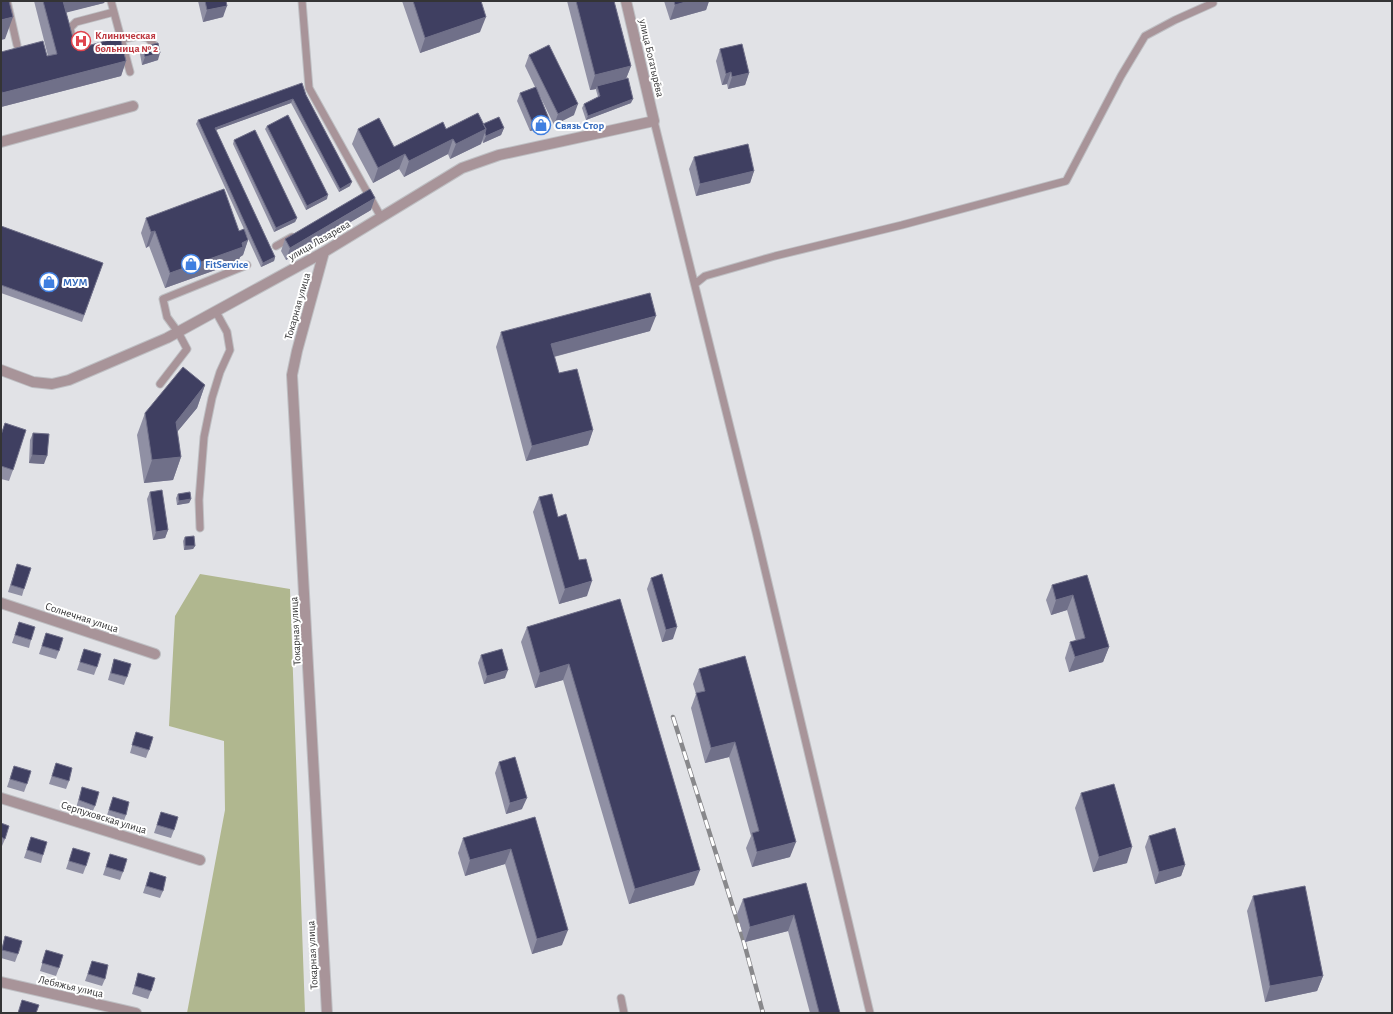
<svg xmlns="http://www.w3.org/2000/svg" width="1393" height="1014" font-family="'Alegreya Sans',sans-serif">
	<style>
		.green { fill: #b0b78f }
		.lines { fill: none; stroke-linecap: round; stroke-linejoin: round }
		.lane-casing { stroke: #bebfc3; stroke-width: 9 }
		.street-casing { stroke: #bebfc3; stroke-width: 12 }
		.lane { stroke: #a89499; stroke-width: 7 }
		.street { stroke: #a89499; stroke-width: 10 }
		.rail-casing { stroke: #88888b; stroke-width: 4.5 }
		.rail { stroke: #fff; stroke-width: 3; stroke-dasharray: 9; stroke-linecap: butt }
		.wall { fill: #9090a4 }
		.shaded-wall { fill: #707089 }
		.building { fill: #3f3f61; stroke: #707089 }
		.labels { text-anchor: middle; stroke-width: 4; stroke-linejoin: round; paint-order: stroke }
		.health-label { font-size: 11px; font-weight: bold; fill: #be3a42; stroke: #fff; text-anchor: start }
		.street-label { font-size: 11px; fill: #343435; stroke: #fff }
		.shop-label { font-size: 11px; font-weight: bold; fill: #366cbe; stroke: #fff; text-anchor: start }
	</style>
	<rect width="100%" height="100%" fill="#e1e2e6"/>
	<path class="green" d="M200,574L290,589L305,1013H187L225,810L224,741L169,726L175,616Z"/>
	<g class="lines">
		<defs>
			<path id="lane" d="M7,1L17,45
				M111,1L130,72
				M302,1L309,88L381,217
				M111,41L139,36L148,38L154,45
				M86,48L77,49L74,47L70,28L76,22L114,12
				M654,121L756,532L870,1013
				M276,246L292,237
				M695,284L705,276L775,256L902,225L1066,181L1121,76L1145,36L1175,20L1213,3
				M160,384L187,349L178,332L167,317L163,299L247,265
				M200,528L199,500L204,437L212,398L220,372L230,350L227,332L216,312
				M621,998L624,1013"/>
			<path id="street" d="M1,142L133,106
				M324,252L297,351L292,375L327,1013
				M1,370L33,382L52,384L69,380L167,338L324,252L462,168L499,155L654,121L626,1
				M1,603L155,654
				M1,798L200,860
				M1,982L136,1013"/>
		</defs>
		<use href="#lane" class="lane-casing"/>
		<use href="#street" class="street-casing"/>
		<use href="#lane" class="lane"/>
		<use href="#street" class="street"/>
		<defs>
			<path id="rail" d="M673,717L743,939L763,1013"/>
		</defs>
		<use href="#rail" class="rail-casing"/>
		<use href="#rail" class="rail"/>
	</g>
	<path class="wall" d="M34,1H105L104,3L66,12L76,49L126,61L121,76L1,107V52L48,56Z
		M198,1H226L223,17L203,22Z
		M402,1H481L480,32L420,53Z
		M567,1H614L631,66L626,79L631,103L586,120L582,108L584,104L598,97L596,90V89L590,90Z
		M664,1H709L706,10L670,20Z
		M142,47L158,60L142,65L140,54Z
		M720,49L749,73L745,85L728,89L727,84L722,85L716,61Z
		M529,55L574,115L554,125L538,92L549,119L546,127L530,131L517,101L520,93L535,87L525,66Z
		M306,95L350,186L339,192L291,103L216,130L275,257L274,261L261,267L245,232L248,240L243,255L240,257L238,262L165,288L149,246L146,248L141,233L146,218L239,231L244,229L196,124L198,120Z
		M483,124L504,128L501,135L483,143L482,140L481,144L450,159L448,154L404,177L399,169L373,183L352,144L358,129L394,147L446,129Z
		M267,126L327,199L306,210L265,129Z
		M234,140L297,218L295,222L274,232L233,144Z
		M694,157L754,171L750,183L696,196L689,169Z
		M371,210L286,260L281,251L285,239Z
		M1,226L103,263L82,322L1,293Z
		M650,331L554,357L559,373L593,430L588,445L526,461L496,347L501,332Z
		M205,385L197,408L177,432L181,457L173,480L144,483L137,435L145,413Z
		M5,423L13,470L9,481L1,479V434Z
		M33,433L44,464L29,463L30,440Z
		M150,492L168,530L165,538L153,540L147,499Z
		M178,494L191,499L189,503L177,505L176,498Z
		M539,497L558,517L587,596L559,604L533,512Z
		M185,537L195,546L193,549L184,550L183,541Z
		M17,564L24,589L22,596L8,592Z
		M1087,575L1109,647L1103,662L1069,672L1065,658L1070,642L1076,641L1067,610L1051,615L1046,600L1052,585Z
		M651,578L673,639L662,642L647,589Z
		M620,599L694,885L629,904L563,680L535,688L521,642L527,627Z
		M19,622L31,640L29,648L12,643Z
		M46,633L59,651L56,659L39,654Z
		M84,649L97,667L94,675L77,670Z
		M481,655L505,678L484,684L478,663Z
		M745,656L790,857L752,867L746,848L751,836L729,757L705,763L691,708L696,694L693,684L699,669Z
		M114,659L127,677L124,685L108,680Z
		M136,732L149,750L146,758L130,753Z
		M499,762L522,809L506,814L495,773Z
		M56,763L69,781L66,789L49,784Z
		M14,766L27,784L24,792L7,787Z
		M82,787L95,806L92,813L76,808Z
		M1081,793L1127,863L1093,872L1075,808Z
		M113,797L126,815L123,823L106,818Z
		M161,812L174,830L171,838L154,833Z
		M535,817L562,945L532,954L505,864L465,876L458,853L463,838Z
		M1,823L5,839L2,846H1Z
		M1149,836L1185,865L1181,876L1155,884L1145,847Z
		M31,837L43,855L41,863L24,858Z
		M73,848L86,866L83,874L66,869Z
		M110,854L123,872L120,880L103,875Z
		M150,872L163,891L160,898L143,893Z
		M806,883L840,1013H810L788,931L745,942L737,914L743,899Z
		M1253,896L1323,976L1317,991L1265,1002L1247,911Z
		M5,936L18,954L15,962L1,958V950Z
		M46,950L59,968L56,976L40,971Z
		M92,961L105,979L102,986L85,981Z
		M138,973L151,991L148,999L132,994Z"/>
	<path class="shaded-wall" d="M62,1H105L104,3L57,15Z
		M689,1H709L706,10L670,20L675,5Z
		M227,6L223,17L203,22L207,10Z
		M13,17L5,39L1,40V20Z
		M486,17L480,32L420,53L425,38Z
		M160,53L158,60L142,65L145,57Z
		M126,61L121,76L1,107V96L2,93Z
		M631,66L625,81L597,86L596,89L590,90L595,75Z
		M731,72L727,84L722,85L726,74Z
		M749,73L745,85L728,89L732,77Z
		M293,99L291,103L213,131L215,128Z
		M633,99L631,103L586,120L588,116Z
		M578,104L574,115L554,125L558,114Z
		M549,119L546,127L530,131L533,124Z
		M504,128L501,135L483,143L486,136Z
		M486,129L481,144L450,159L456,144Z
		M453,139L448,154L404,177L409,161Z
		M405,154L399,169L373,183L378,168Z
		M754,171L750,183L696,196L700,184Z
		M352,182L350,186L339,192L340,189Z
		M328,195L327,199L306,210L307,206Z
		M375,198L371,210L286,260L290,248Z
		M297,218L295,222L274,232L276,228Z
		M155,231L149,246L146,248L151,232Z
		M248,240L243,255L240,257L238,262L165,288L170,273Z
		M275,257L274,261L261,267L263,263Z
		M656,316L650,331L545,359L551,344Z
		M205,385L197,408L167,444L176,422Z
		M593,430L588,445L526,461L532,446Z
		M32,455L47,456L44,464L29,463Z
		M181,457L173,480L144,483L152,460Z
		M191,499L189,503L177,505L179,501Z
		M168,530L165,538L153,540L156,532Z
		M185,546H195L193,549L184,550Z
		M592,581L587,596L559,604L565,589Z
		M1073,595L1067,610L1051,615L1056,600Z
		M677,627L673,639L662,642L666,630Z
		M1109,647L1103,662L1069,672L1075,657Z
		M569,664L563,680L535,688L540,673Z
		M508,670L505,678L484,684L487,676Z
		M735,742L729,757L705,763L711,748Z
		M527,798L522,809L506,814L510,803Z
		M796,842L790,857L752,867L757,852Z
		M1132,847L1127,863L1093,872L1099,857Z
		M511,849L505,864L465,876L470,860Z
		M1185,865L1181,876L1155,884L1159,872Z
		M700,870L694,885L629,904L635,889Z
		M794,915L788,931L745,942L750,927Z
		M568,930L562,945L532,954L537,939Z
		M1323,976L1317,991L1265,1002L1270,986Z"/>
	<path class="building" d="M1,1H9L13,17L1,20Z
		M43,1H63L76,49L120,37L126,61L2,93L1,88V52L43,41L47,56L57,54Z
		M205,1H226L227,6L207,10Z
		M413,1H481L486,17L425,38Z
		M576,1H614L631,66L595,75Z
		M674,1H689L675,5Z
		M158,43L160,53L145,57L142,47Z
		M742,44L749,73L732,77L731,72L726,74L720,49Z
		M549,45L578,104L558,114L529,55Z
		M628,78L633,99L588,116L584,104L600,96L597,86Z
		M302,83L306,95L352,182L340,189L293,99L215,128L275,257L263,263L198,120Z
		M536,87L549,119L533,124L520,93Z
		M478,113L486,129L456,144L453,139L409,161L405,154L378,168L358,129L379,118L394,147L443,122L446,129Z
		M288,115L328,195L307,206L267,126Z
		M499,117L504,128L486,136L485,133L486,129L483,124Z
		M255,130L297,218L276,228L234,140Z
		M748,144L754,171L700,184L694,157Z
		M224,189L239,231L244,229L248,240L242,243L243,247L170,273L155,231L151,232L146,218Z
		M370,189L375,198L290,248L285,239Z
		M1,226L103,263L84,315L1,285Z
		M650,293L656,316L551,344L559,373L577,369L593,430L532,446L501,332Z
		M183,367L205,385L176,422L181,457L152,460L145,413Z
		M5,423L26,430L13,470L1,466V435Z
		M33,433L49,434L47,456L32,455Z
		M162,490L168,530L156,532L150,492Z
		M190,492L191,499L179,501L178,494Z
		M552,494L558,517L566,514L579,560L586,559L592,581L565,589L539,497Z
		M194,536L195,546H185V537Z
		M17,564L31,568L24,589L11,585Z
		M662,574L677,627L666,630L651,578Z
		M1087,575L1109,647L1075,657L1070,642L1085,638L1073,595L1056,600L1052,585Z
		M620,599L700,870L635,889L569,664L540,673L527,627Z
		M19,622L35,627L31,640L15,635Z
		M46,633L63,638L59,651L42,646Z
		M84,649L101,654L97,667L80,662Z
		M502,649L508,670L487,676L481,655Z
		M745,656L796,842L757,852L752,833L759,831L735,742L711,748L696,693L705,691L699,669Z
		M114,659L131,664L127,677L111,673Z
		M136,732L153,737L149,750L132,745Z
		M515,757L527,798L510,803L499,762Z
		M56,763L72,768L69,781L52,776Z
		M14,766L31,771L27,784L10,779Z
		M1114,784L1132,847L1099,857L1081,793Z
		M82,787L99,792L95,806L79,800Z
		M113,797L129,802L126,815L109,810Z
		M161,812L178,817L174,830L157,825Z
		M535,817L568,930L537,939L511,849L470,860L463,838Z
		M1,823L9,826L5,839L1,837Z
		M1175,828L1185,865L1159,872L1149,836Z
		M31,837L47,842L43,855L27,850Z
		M73,848L90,853L86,866L69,861Z
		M110,854L127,859L123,872L106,867Z
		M150,872L166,877L163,891L146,886Z
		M806,883L840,1013H816L819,1012L794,915L750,927L743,899Z
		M1305,886L1323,976L1270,986L1253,896Z
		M5,936L22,941L18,954L2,950Z
		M46,950L63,955L59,968L42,963Z
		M92,961L108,965L105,979L88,974Z
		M138,973L155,978L151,991L135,986Z
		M22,1000L39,1005L36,1013H18Z"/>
	<defs>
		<symbol id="hospital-ring" viewBox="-11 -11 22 22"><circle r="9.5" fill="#fff" stroke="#e0444e" stroke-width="1.5"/><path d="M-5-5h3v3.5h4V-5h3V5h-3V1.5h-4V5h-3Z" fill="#e0444e"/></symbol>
		<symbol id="shop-ring" viewBox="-11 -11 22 22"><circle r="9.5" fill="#fff" stroke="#3f7fe0" stroke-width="1.5"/><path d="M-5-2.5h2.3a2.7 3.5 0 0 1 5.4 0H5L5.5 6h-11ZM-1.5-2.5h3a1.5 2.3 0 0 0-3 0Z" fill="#3f7fe0"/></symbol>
	</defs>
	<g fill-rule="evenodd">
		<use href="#hospital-ring" x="70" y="30" width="22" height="22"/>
		<use href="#shop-ring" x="530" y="114" width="22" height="22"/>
		<use href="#shop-ring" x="180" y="253" width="22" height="22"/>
		<use href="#shop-ring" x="38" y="271" width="22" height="22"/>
	</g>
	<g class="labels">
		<g class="health-label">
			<text x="95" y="39">Клиническая<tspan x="95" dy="13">больница № 2</tspan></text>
		</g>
		<g class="street-label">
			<text transform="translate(652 58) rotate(77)" y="4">улица Богатырёва</text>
			<text transform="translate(319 240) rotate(-30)" y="4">улица Лазарева</text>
			<text transform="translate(297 306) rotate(-74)" y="4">Токарная улица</text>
			<text transform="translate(82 617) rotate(18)" y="4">Солнечная улица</text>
			<text transform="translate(295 631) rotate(-93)" y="4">Токарная улица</text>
			<text transform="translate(104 817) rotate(17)" y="4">Серпуховская улица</text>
			<text transform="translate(312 955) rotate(-93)" y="4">Токарная улица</text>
			<text transform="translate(71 986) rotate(13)" y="4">Лебяжья улица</text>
		</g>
		<g class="shop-label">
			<text x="555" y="129">Связь Стор</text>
			<text x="205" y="268">FitService</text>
			<text x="63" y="286">МУМ</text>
		</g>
	</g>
	<rect width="1393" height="1014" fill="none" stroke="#343435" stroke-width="4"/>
</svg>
